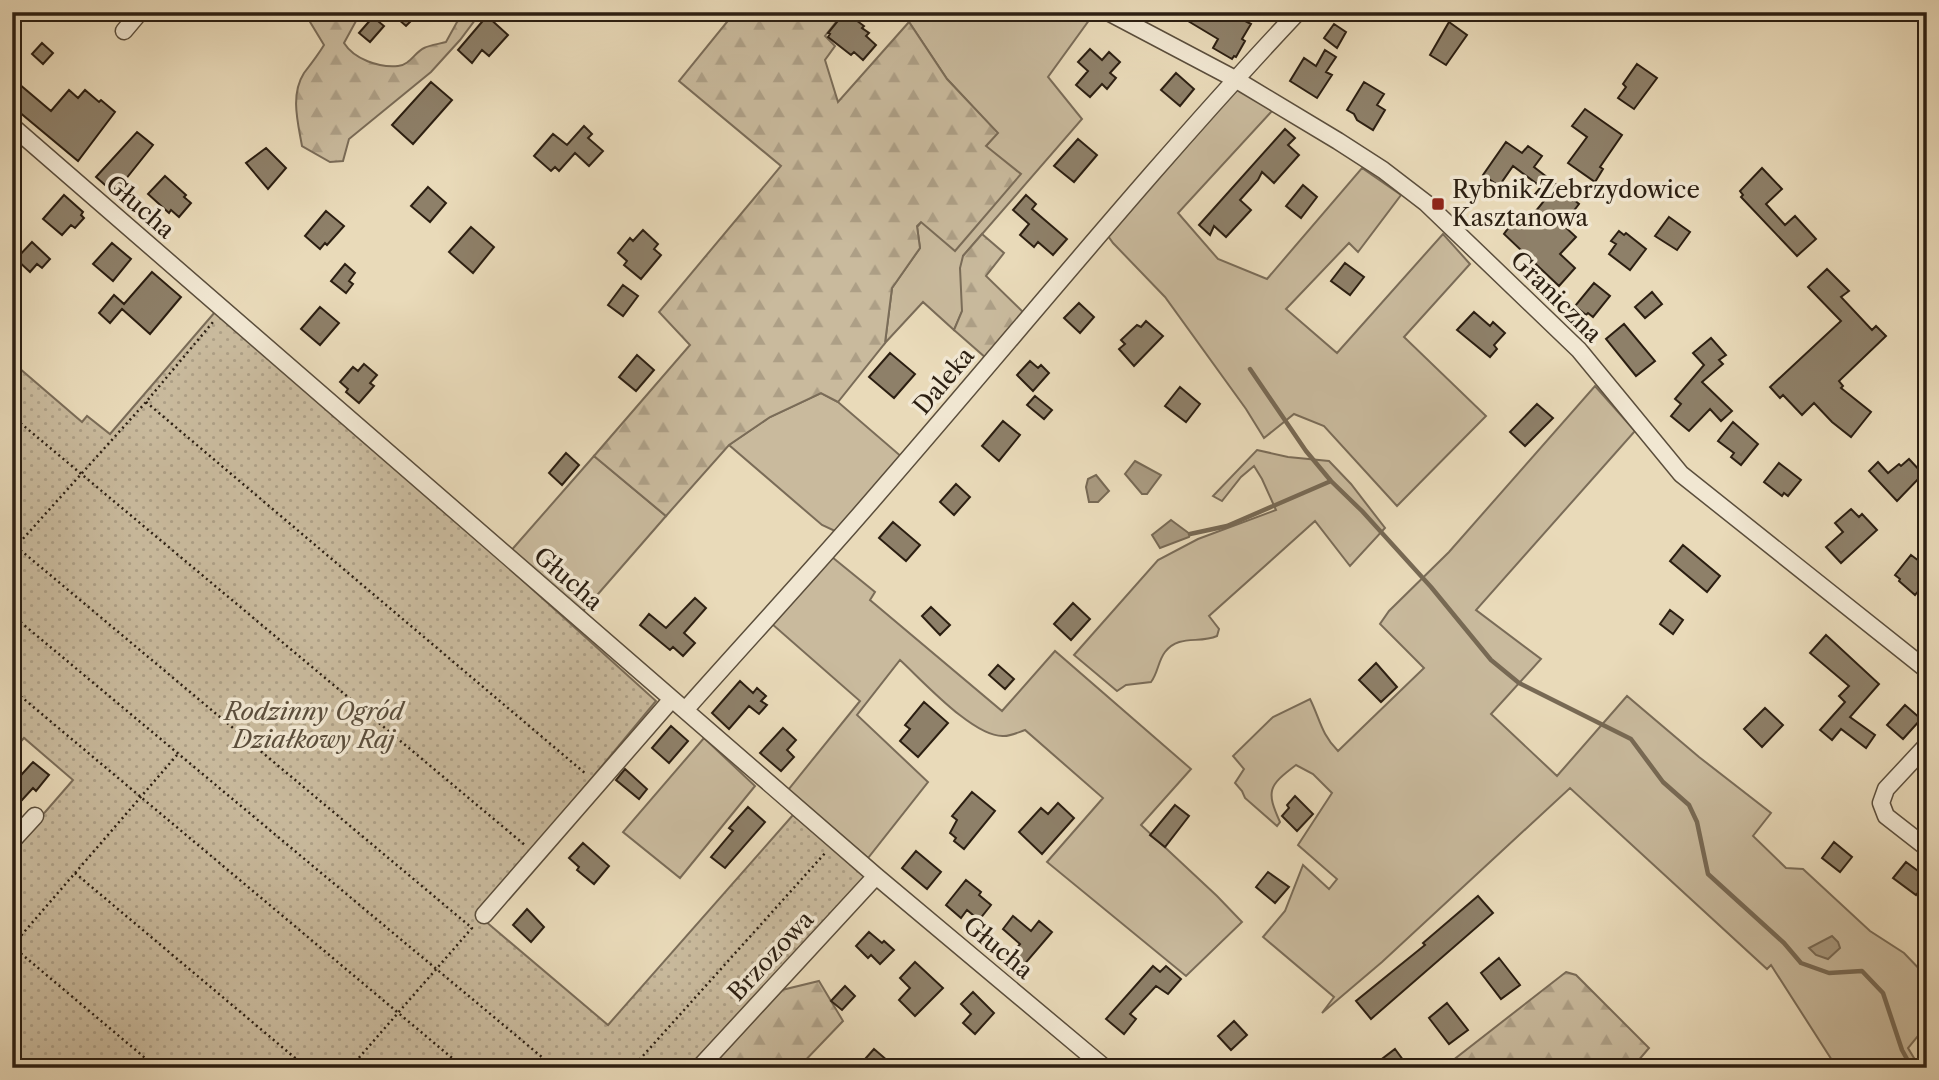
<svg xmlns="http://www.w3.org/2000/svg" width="1939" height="1080" font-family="'Libre Caslon Text',serif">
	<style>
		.green { fill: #c9ba9d; stroke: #7a6c58; stroke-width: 2 }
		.forest { fill: url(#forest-firs); stroke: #7a6c58; stroke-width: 2 }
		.garden { fill: url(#garden-dots); stroke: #7a6c58; stroke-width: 2 }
		.water { fill: #a99a80; stroke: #776954; stroke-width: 2 }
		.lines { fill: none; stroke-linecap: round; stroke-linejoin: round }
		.stream { stroke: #776954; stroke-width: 4.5 }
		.building { fill: #8e8069; stroke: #2c1f12; stroke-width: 2 }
		.street-casing { stroke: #5b4e3c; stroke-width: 19 }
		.path { stroke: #2c1f12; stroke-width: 2.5; stroke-dasharray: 2 3.5; stroke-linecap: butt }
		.street { stroke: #f1e7d2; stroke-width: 16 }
		.poi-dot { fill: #8f2418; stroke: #f1e7d2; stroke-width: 2.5 }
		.labels { text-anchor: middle; stroke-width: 7; stroke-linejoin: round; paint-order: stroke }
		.poi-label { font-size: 24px; fill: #2c1f12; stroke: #f1e7d2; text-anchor: start }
		.street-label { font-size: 24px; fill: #2c1f12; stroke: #f1e7d2 }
		.park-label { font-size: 24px; font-style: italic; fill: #5b4e3c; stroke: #f1e7d2 }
	</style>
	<defs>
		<pattern id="forest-firs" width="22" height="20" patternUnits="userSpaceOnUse" patternTransform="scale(1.75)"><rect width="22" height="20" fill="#c9ba9d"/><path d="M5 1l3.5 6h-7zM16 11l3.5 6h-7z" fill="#ad9f86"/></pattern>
		<pattern id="garden-dots" width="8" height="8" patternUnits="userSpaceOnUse" patternTransform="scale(1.75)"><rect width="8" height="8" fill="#c9ba9d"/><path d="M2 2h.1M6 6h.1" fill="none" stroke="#ad9f86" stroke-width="1.8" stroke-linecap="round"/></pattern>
	</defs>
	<rect width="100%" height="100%" fill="#e9dab9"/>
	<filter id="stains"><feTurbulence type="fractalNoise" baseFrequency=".00286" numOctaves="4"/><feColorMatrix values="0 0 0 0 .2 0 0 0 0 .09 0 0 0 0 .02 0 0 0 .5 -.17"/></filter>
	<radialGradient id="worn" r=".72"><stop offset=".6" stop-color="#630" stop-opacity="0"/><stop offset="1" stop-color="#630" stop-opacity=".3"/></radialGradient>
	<path class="green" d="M917,12H1095L1048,77L1082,119L963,256L962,312L954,330L923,302L885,343L892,288L920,248L917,227L997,133L947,79L909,22Z
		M1237,88L1272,111L1178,213L1218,259L1267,279L1362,168L1401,195L1358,252L1349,243L1286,309L1337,353L1443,234L1470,264L1404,337L1486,416L1397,506L1324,426L1294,414L1264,438L1246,409L1165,297L1113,243L1106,233Z
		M1595,386L1635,431L1476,610L1541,659L1491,714L1557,776L1627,696L1699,757L1771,813L1753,836L1786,868L1803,869L1870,931L1904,953L1927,977V1025L1908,1048L1920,1068H1837L1771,965L1767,969L1570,788L1382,962L1322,1013L1334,997L1263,937L1285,911L1303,865L1329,889L1337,879L1298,845L1332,793L1313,774L1296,765C1268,786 1266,791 1280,822L1277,826L1245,798L1242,791L1235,783L1244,769L1233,756L1273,717L1310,699C1320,719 1321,734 1338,751L1424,668L1380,624L1389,611L1449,552Z
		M821,393L838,402L903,458L835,531L822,525L729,445L770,417Z
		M1257,450L1288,457L1329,461L1351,484L1385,528L1350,566L1315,521L1209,616L1219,629L1217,636C1199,644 1179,634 1165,652C1158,661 1158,673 1151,682L1126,685L1117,691L1074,655L1158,560L1198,539L1276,510L1262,479L1254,466L1241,477L1222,501L1213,496Z
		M594,456L666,516L578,617L509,553Z
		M832,557L875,592L870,600L1002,711L1055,651L1191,769L1141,825L1217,896L1242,922L1186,976L1047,862L1103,798L1025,730C1019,732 1011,736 1004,736C974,738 922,680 900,660L857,715L928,782L868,858L788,790L860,701L772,624Z
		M704,738L755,786L680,878L623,832Z"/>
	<path class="forest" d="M304,12H365L356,21L344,43C354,59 379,68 398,66C410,65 415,52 424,48C430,45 439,44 446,42L457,22L466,12H481L460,40L431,72L349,139L343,161L330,162L302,146C298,123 290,95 304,73C311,64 318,55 324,45Z
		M735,12H844L825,36L835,46L825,60L838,102L909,22L947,79L998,133L986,146L1021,174L955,251L921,222L917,226L920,248L892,288L885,343L838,402L821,393L770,417L729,445L666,516L594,456L690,345L659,312L781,166L679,81Z
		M982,234L1004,253L986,276L1024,313L986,358L954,330L962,311L960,268L963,256Z
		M1566,972L1576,975L1649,1048L1632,1068H1443Z
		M819,981L843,1021L798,1068H710L782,990Z"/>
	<path class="garden" d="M215,312L478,540L656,701L478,915L608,1025L793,815L869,878L694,1068H12V850L73,780L24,738L12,751V362L82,422L87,416L110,434Z"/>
	<path class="water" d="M1135,461L1161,475L1147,494H1142L1125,474Z
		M1096,475L1109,491L1098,502H1089L1086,487L1088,479Z
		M1171,520L1190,534L1189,537L1160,548L1152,535Z
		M1832,936L1838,942L1840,948L1828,959L1816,955L1809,948Z"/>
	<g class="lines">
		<path class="stream" d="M1250,369L1306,451L1331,481L1362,511L1431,587L1491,660L1519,683L1631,739L1663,782L1689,805L1697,822L1708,874L1784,943L1801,963L1829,973L1862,971L1883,993L1902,1050L1912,1068
			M1190,534L1227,526L1331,481"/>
	</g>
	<path class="building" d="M390,12H420L406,26Z
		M845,12L864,26L862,28L869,33L866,36L876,45L863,60L854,52L851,55L828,37L830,34L828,33Z
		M1193,12H1217L1229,20L1232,14L1251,24L1242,39L1245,41L1236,57L1234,56L1232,59L1213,48L1218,39L1188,21Z
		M487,16L508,35L489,56L482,50L472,63L458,50Z
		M373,17L384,26L370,42L359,33Z
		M1449,22L1467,35L1446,65L1430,55Z
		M1334,24L1346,32L1337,48L1324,38Z
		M42,43L53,53L43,64L32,54Z
		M1090,49L1102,60L1109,52L1120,62L1110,73L1116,78L1107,89L1102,84L1090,97L1076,85L1088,71L1078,62Z
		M1325,50L1336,57L1326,72L1332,75L1317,98L1290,81L1304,58L1316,66Z
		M1637,64L1657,78L1634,109L1618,98L1626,87L1623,84Z
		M1176,73L1194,89L1180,106L1161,90Z
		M12,78L51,111L69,90L78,98L85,90L99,102L101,100L115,112L78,161L12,106Z
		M431,82L452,100L413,144L392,125Z
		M1364,82L1384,94L1377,105L1385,110L1373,130L1357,120L1354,114L1347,110Z
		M1585,109L1622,135L1600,167L1603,169L1595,182L1568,163L1587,137L1572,126Z
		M584,126L592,134L588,138L603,151L589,166L575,153L559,171L555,167L551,171L534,156L553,134L567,145Z
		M1285,129L1295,138L1288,145L1299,155L1274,183L1262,172L1258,180L1240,200L1251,210L1226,237L1214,226L1210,235L1199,225Z
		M137,132L153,145L121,185L119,184L113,192L96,177Z
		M1078,139L1097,155L1074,182L1054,166Z
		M1506,142L1522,153L1528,146L1542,156L1534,167L1574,198L1573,199L1579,204L1563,225L1576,237L1560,254L1575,268L1559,286L1504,234L1518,215L1527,222L1544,201L1535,194L1541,187L1513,166L1499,186L1483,175Z
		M266,148L286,168L268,189L246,163Z
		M1762,168L1782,189L1766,204L1785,225L1795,216L1816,239L1797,256L1741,197L1743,195L1740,191Z
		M165,176L186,195L184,197L191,203L179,217L171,210L169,213L148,194Z
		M1303,185L1317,197L1301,218L1286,206Z
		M428,187L446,203L430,222L411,206Z
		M64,195L83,212L81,215L84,218L75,228L71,225L62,235L43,219Z
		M1026,195L1036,204L1032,209L1067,239L1053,255L1038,242L1034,247L1020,235L1029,224L1013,210Z
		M326,211L344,226L327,245L325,243L320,249L305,236Z
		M1669,217L1690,232L1677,250L1655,236Z
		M471,227L494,247L473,273L449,252Z
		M643,230L658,244L654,249L661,255L641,279L624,265L627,261L618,253L630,238L633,241Z
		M1619,231L1624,235L1626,233L1646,249L1630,270L1609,254L1616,244L1611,241Z
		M32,242L50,259L42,268L37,264L30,272L16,259Z
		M112,243L131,259L113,281L93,264Z
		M1345,263L1364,277L1350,295L1331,281Z
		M345,264L355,273L349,281L353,284L346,293L331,281Z
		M1827,269L1849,291L1841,297L1872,330L1876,326L1886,336L1839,381L1843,386L1841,388L1871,412L1851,437L1832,422L1814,403L1802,415L1783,395L1780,398L1770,387L1841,321L1808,287Z
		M152,272L181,297L150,334L122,309L110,323L99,313L114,295L124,304Z
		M1594,283L1610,296L1593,317L1588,313L1586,315L1575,306Z
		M623,285L638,296L623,316L608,305Z
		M1652,292L1662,304L1645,318L1635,307Z
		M1079,303L1094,317L1080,333L1064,318Z
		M320,307L339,323L320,345L301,329Z
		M1474,312L1490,326L1493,322L1505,333L1494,345L1497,349L1490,357L1457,330Z
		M1146,321L1163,336L1134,366L1119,349L1125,344L1121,340L1137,325L1141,327Z
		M1624,324L1655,361L1636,376L1606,339Z
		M1711,338L1726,355L1719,360L1723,364L1702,382L1732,411L1721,421L1710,409L1689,431L1671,416L1681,404L1675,399L1704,365L1693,353Z
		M890,353L915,374L894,398L869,377Z
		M637,355L654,370L636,391L619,377Z
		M1030,361L1038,368L1041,365L1049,373L1033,391L1017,375Z
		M364,364L377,375L370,383L374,386L359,403L346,392L348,389L340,382L353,367L358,371Z
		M1180,387L1200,404L1186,422L1165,406Z
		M1035,396L1052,410L1044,419L1027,405Z
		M1537,404L1553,418L1525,446L1510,432Z
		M1003,421L1020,435L999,461L982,446Z
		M1733,422L1758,444L1741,465L1731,457L1734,453L1718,441Z
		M566,453L579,465L562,485L549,473Z
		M1909,459L1923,474L1897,501L1869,471L1878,462L1888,473L1899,464L1901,466Z
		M1779,463L1801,480L1788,496L1784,493L1782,496L1764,482Z
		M956,484L970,497L954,515L940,502Z
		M1851,509L1859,517L1862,514L1877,530L1841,563L1826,547L1843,532L1835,523Z
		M893,522L920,545L906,561L879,538Z
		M1683,545L1720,576L1707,592L1670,561Z
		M1911,555L1927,567V580L1915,595L1899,581L1900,579L1895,575Z
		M695,598L706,608L684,633L695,643L683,656L673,647L670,650L640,625L649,614L666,628Z
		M1073,603L1090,619L1071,640L1054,624Z
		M931,607L950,625L940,635L922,616Z
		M1670,610L1683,620L1673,634L1660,624Z
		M1826,635L1879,684L1850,717L1875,735L1866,748L1841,729L1832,740L1820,730L1845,702L1839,696L1849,686L1810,653Z
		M1376,663L1397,687L1381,702L1359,680Z
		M998,665L1014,679L1005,689L989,675Z
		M740,681L753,693L757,688L766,696L761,701L767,705L759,714L749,706L729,729L712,713Z
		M924,702L948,723L918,757L900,741L910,729L905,725Z
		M1905,705L1921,719L1903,739L1887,725Z
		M1765,708L1783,725L1762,747L1744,729Z
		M671,726L688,741L669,763L652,748Z
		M783,728L796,740L787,750L794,757L781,771L760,753Z
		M33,762L49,775L36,791L33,788L12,811V785Z
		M625,769L647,789L639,799L616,780Z
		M972,792L995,811L964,849L954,841L956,838L950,833L957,820L952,816Z
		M1295,796L1313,814L1297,831L1282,816L1289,808L1287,805Z
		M1058,803L1074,818L1042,854L1019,832L1041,808L1048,814Z
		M1175,805L1189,816L1165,847L1150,835Z
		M748,807L765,822L725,868L711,857L733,831L729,828Z
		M1834,842L1852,857L1840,872L1822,858Z
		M583,843L609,866L594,884L577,870L579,867L569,858Z
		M916,851L941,872L927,889L902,868Z
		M1906,862L1922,874L1920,877L1926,882L1916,895L1893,878Z
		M1268,872L1289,887L1275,903L1256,887Z
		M966,880L981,892L979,895L991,905L979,920L967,910L961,918L946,905Z
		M1478,896L1493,913L1371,1019L1356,1001L1425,945L1423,943Z
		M527,909L544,927L531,942L513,925Z
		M1013,916L1031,931L1039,921L1052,932L1023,966L1010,956L1020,944L1003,929Z
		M869,932L882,943L884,941L894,950L880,964L871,955L868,958L856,946Z
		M1499,958L1520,985L1501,999L1481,973Z
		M915,962L943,988L915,1016L899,1000L910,988L900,978Z
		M1153,966L1160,972L1166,966L1181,979L1168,994L1156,986L1130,1014L1136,1019L1124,1034L1106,1019Z
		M845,986L855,996L842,1010L831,1001Z
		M973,992L994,1013L975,1034L963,1023L971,1014L961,1004Z
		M1447,1003L1468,1030L1449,1044L1429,1018Z
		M1234,1021L1247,1035L1231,1050L1218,1036Z
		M874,1049L888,1061L882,1068H857Z
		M1395,1049L1409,1068H1370Z"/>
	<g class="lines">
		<defs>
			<path id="street" d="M1108,12L1235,79L1338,141L1383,170L1426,203L1579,350L1681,474L1927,670
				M124,31L140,12
				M12,126L876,876L1105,1068
				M686,709C749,638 814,568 876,496C1017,334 1151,168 1298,12
				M1927,745L1886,789L1881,803L1886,816L1927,848
				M12,841L35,816
				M484,915L672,699
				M699,1068L876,876"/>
		</defs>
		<use href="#street" class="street-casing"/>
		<path class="path" d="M146,402L586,774
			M12,416L526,846
			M12,543L472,928L350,1068
			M12,551L146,402L213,322
			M12,615L555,1068
			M12,689L464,1068
			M75,873L307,1068
			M157,1068L12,946L177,755
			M632,1068L826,852"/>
		<use href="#street" class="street"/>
	</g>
	<rect class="poi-dot" x="1431" y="197" width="14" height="14" rx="3.5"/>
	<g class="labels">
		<g class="poi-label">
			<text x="1452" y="198">Rybnik Zebrzydowice<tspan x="1452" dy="28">Kasztanowa</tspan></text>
		</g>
		<g class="street-label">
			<text transform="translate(140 207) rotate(41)" y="8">Głucha</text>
			<text transform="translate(1556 297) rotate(45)" y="8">Graniczna</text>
			<text transform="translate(944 381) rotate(-50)" y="8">Daleka</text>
			<text transform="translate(568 579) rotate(41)" y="8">Głucha</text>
			<text transform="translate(998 948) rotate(40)" y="8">Głucha</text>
			<text transform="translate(771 956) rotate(-47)" y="8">Brzozowa</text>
		</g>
		<g class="park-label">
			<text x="314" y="720">Rodzinny Ogród<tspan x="314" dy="28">Działkowy Raj</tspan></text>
		</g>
	</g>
	<rect width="1939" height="1080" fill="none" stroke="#e9dab9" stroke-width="42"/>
	<rect x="14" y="14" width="1911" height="1052" fill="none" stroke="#2c1f12" stroke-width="3.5"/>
	<rect x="21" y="21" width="1897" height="1038" fill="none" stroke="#2c1f12" stroke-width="2"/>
	<rect width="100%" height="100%" filter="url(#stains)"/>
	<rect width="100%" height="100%" fill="url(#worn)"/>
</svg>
